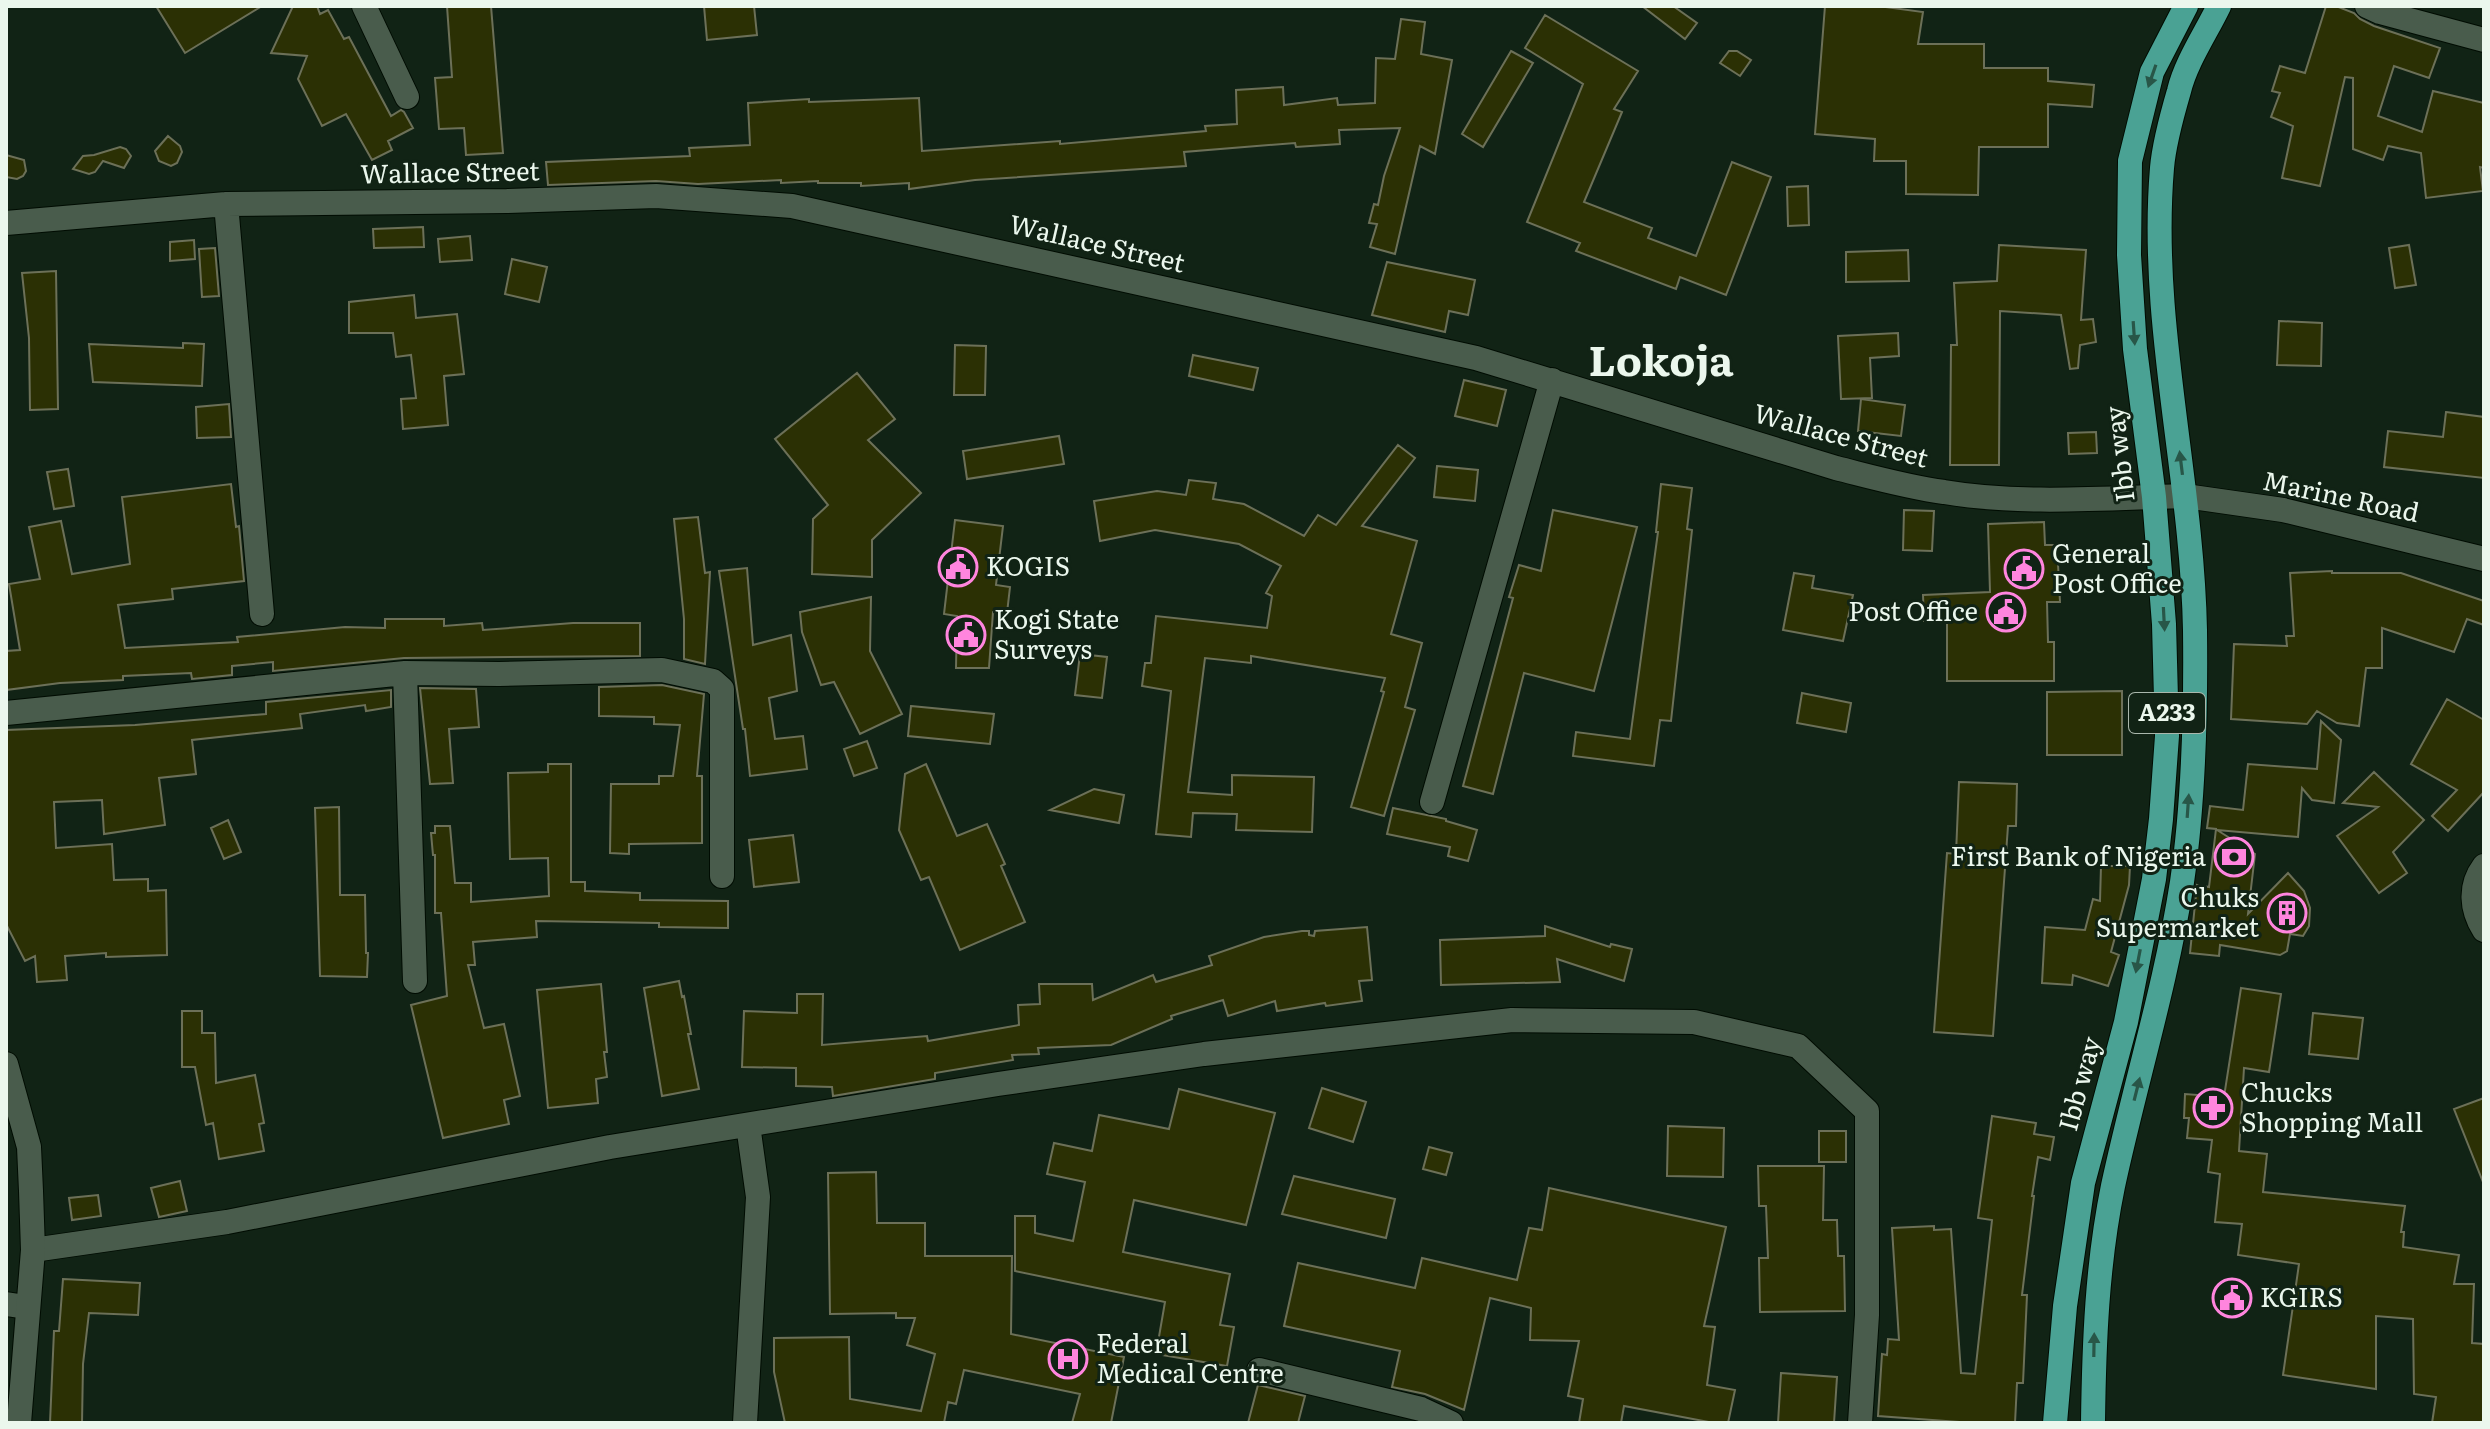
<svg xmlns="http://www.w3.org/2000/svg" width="2490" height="1429" font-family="Literata,serif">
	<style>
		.building { fill: #2b3004; stroke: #6c7058; stroke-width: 2 }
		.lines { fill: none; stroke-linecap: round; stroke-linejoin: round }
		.minor-casing { stroke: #000c02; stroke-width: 26 }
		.tertiary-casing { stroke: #000c02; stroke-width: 26 }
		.trunk-casing { stroke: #000c02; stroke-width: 26 }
		.minor { stroke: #495c4c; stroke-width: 24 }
		.tertiary { stroke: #495c4c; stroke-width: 24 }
		.trunk { stroke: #4aa294; stroke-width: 24 }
		.oneway { fill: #285648 }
		.labels { text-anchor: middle; stroke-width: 6; stroke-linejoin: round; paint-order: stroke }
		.shield { fill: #112315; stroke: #aab7ac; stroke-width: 2 }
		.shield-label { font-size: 24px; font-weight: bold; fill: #ebf7ed }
		.street-label { font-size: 26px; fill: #ebf7ed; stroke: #112315 }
		.poi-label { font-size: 26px; fill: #ebf7ed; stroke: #112315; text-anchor: start }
		.town-label { font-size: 42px; font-weight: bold; fill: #ebf7ed; stroke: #112315 }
	</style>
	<rect width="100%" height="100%" fill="#112315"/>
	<path class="building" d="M156,6H262L185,53Z
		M293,6H317L320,14L328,10L344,39L349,37L391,116L401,110L404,112L413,128L388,141L392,150L372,160L346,114L322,126L298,79L307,56L271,53Z
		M447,6H491L503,153L466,155L464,128L439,129L435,78L452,77Z
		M704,6H754L757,35L707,40Z
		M1642,6H1673L1697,23L1685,39Z
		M1825,6H1878L1923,12L1918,44H1984V68H2048V81L2094,85L2092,107L2048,104V147H1979L1978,195L1906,194V161H1874L1875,139L1815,134Z
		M2326,6H2336L2354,13L2360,19L2374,26L2440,48L2429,78L2394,66L2378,116L2422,132L2433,91L2484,103V168L2480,167L2483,191L2426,198L2421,153L2388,146L2383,160L2353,149V78L2345,77L2320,186L2282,178L2293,126L2271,117L2280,93L2272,91L2280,66L2305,73Z
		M1545,15L1638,71L1614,109L1622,112L1584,202L1652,228L1648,238L1696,256L1732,162L1771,177L1726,295L1680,277L1676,289L1576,251L1580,243L1527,222L1583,84L1525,48Z
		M1401,19L1425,22L1421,54L1452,60L1435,154L1420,146L1395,254L1370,247L1377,224L1369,223L1374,204L1378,205L1384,176L1400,128L1339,130L1340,144L1296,147L1295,143L1184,152L1186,166L975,180L909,189V183L861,186V183H818V181L781,183V180L698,184L656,181L548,185L546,162L690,156L689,148L750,145L748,103L809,99V102L919,98L922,151L1060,141V144L1206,131L1205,126L1237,124L1236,90L1283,87L1284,105L1337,98L1338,105L1375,103L1376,58L1395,59Z
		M1511,51L1533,63L1483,147L1462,134Z
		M1729,51H1737L1751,60L1740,76L1720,63Z
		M168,136L180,146L182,152L177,163L171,166L159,161L155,151Z
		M120,147L126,149L131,156L124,168L103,161L95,172L89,174L73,169L83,156L94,155Z
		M6,155L24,160L26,171L23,176L17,179L6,177Z
		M1808,186L1809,225L1788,226L1787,187Z
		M423,227L424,247L374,248L373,229Z
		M470,236L472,260L440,262L438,239Z
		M194,240L195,259L170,261V242Z
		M1999,245L2086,250L2081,320L2093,319L2096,342L2080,345L2078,368L2070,369L2061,315L2000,311L1999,465H1950L1951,345H1957L1954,283L1997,281Z
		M2409,245L2416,285L2395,288L2389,248Z
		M215,248L219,296L202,297L199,249Z
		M1908,250L1909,281L1846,282V252Z
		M512,259L547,267L539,302L505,294Z
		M1387,262L1475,280L1468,315L1449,311L1445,332L1372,315Z
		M56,271L58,409L30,410L29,338L22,273Z
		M414,295L416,318L457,314L464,374L444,376L448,425L403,429L401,399L416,398L411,355L396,357L393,333H349V302Z
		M2279,321L2322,323L2321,366L2277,365Z
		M1898,333L1899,356L1870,358L1872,398L1841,399L1838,336Z
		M183,343L204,344L202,386L93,382L89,344L183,348Z
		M955,345L986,346L985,395H954Z
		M1193,355L1258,368L1253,390L1189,376Z
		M857,373L895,419L868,440L921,493L872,540V577L812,574L813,519L828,505L775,439Z
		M1464,380L1506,390L1497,426L1455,416Z
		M1861,399L1905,405L1901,436L1858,431Z
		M229,404L231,437L197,438L196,407Z
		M2446,412L2484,417V478L2384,467L2388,431L2443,437Z
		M2096,432L2097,453L2069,454L2068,433Z
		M1059,436L1064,464L967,479L963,451Z
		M1398,445L1415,458L1362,526L1417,541L1391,634L1422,643L1405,707L1415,710L1384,816L1351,807L1384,692L1381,691L1385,678L1251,656V663L1205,658L1188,792L1232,795V775L1314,777L1312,832L1236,830L1237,814L1193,813L1191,837L1156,834L1171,691L1142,686L1145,663H1151L1156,616L1267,628L1272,596L1266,593L1281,566L1239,544L1155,530L1100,541L1094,501L1157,491L1186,495L1189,480L1216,483L1213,499L1244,504L1304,536L1318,515L1336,525Z
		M1437,466L1478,470L1475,501L1434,497Z
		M68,469L74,506L54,509L47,472Z
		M231,484L236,527L239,526L244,581L172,589L173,599L118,605L125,648L238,642L237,637L345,627L385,628V619H444V626L482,623L483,630L573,623H640V656L404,658L273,671V662L232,666V675L192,679L191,673L123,676V680L60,683L6,690V651L20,650L9,584L40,579L29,527L61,521L72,574L130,564L122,497Z
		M1661,484L1692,488L1687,529L1692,530L1671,721L1660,720L1654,766L1573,756L1576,732L1630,739L1658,532H1656Z
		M1553,510L1637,527L1594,691L1524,673L1493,794L1463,786L1513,598L1509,597L1519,565L1541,571Z
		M1904,510L1934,511L1932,551L1903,550Z
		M698,517L705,573L710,572L705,664L684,659V619L674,519Z
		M955,520L1003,526L996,585L1010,587L1007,613L993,612L989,668H956L957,616L944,614Z
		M2044,522L2045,545H2057L2060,602H2047L2048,642H2054V681H1947V620L1924,621L1923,595L1990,592L1988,524Z
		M747,568L753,645L791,635L797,691L769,698L775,739L803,736L807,769L750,776L745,729H743L719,571Z
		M2332,571V573H2401L2484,601V625L2467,619L2454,652L2382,628V668H2366L2359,726L2337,723L2317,711L2307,724L2231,719L2234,644L2287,646L2286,636H2294L2290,573Z
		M1794,573L1814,576L1812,588L1853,595L1843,641L1783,630Z
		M871,597L870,651L902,714L860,734L834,682L821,685L802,632L800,612Z
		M1080,654L1107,657L1102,698L1075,695Z
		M662,685L704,694L697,776H702V843L629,844V854L610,853L611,784H659V776H673L680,725L654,724V717L599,716V687Z
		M420,688L476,689L479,727L449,729L453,783L430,784Z
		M391,690V707L366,711L365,705L300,714L302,728L192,740L196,774L159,778L165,825L104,834L102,800L54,802L56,848L112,844L114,880L148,879V891L166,890L167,955L106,957V953L65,956L67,980L37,982L35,956L25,961L6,924V730L135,725L266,714V702Z
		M2122,691V755H2047V692Z
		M1802,693L1851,703L1846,732L1797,723Z
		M2447,699L2484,720V792L2448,831L2432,816L2457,790L2411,764Z
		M911,706L994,714L990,744L908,736Z
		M2321,721L2341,740L2334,803L2312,800L2302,788L2298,837L2217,830L2255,854L2248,914L2288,873L2304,891L2310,908L2309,926L2303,936L2290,934L2287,951L2280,955L2220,945L2219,956L2190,953L2197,885L2209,887L2216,829L2207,828L2210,806L2243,810L2248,764L2317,769Z
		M867,741L877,768L854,776L844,749Z
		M548,764H571V882H585V891L640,893V900L728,901V928L659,927V923L536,921L537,937L473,942L475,965H468L484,1028L504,1024L520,1096L504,1100L509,1124L443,1138L411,1005L447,996L441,913H435V855H433L431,833H435V826H450L455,883H471V902L549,896L548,858L510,859L508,773L548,772Z
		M926,764L957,836L987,824L1005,864L1001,866L1025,922L960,950L929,877L921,880L899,830L905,774Z
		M2374,772L2424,820L2393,852L2407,873L2379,893L2337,836L2378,807L2343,803Z
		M1959,782L2017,784L2016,826H2008L1993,1036L1934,1032L1947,853L1956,854Z
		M1094,789L1124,795L1119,823L1050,810Z
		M339,807L340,895H365L366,953H368L367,977L320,976L315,808Z
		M1393,808L1446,819V821L1477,830L1468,861L1448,856L1450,847L1387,834Z
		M228,820L241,852L224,859L211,828Z
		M793,835L799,882L754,887L749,840Z
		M2101,866H2130L2129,885L2111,952L2119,955L2108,986L2073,975L2072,985L2042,983L2045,927L2085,930L2093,899L2100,901Z
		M1545,926L1610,947L1611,944L1632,949L1624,981L1557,959L1560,982L1441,985L1440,940L1545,936Z
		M1367,927L1372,980L1359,981L1362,1001L1326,1006L1325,1003L1277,1011L1275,1001L1228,1016L1223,1000L1171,1016L1172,1019L1111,1045L1038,1048L1039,1054L1012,1055L1013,1060L935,1073V1079L833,1096L832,1087L796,1086V1068L742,1067L744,1011L797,1013V994H823L822,1045L927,1036L928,1041L1019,1025L1018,1005L1040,1004L1039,984H1092L1093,1000L1153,975L1156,982L1212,965L1209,956L1264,937L1302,931H1309V935L1314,936L1315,931Z
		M679,981L682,997L684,996L691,1034H688L699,1089L662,1096L644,988Z
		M601,984L607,1052H604L607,1077L596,1079L598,1103L548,1108L537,990Z
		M2241,988L2281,994L2269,1072L2244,1068L2239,1151L2267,1154L2263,1192L2405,1206L2401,1232H2404L2403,1247L2459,1255L2454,1284H2474L2472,1343L2484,1344V1423H2432L2436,1397L2414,1394L2413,1319L2376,1316V1389L2283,1375L2299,1264L2238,1255L2242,1224L2215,1222L2220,1174L2208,1172L2212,1140L2187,1138L2189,1118H2184L2185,1094L2224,1097Z
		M182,1011H202V1033H215L216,1083L255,1075L264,1123L259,1124L264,1151L219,1159L213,1123L206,1125L195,1067H182Z
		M2313,1013L2363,1018L2358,1059L2309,1054Z
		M1322,1088L1366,1102L1353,1142L1309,1128Z
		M1179,1089L1275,1113L1246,1225L1134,1200L1123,1252L1230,1274L1220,1325L1234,1327L1227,1366L1156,1354L1165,1302L1015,1271V1216H1035V1233L1073,1241L1085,1182L1047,1174L1054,1143L1092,1151L1099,1115L1169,1129Z
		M2484,1098V1182H2483L2454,1109Z
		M1992,1116L2036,1123L2034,1134L2054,1137L2050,1160L2038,1157L2032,1196H2034L2022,1295H2027L2023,1383H2017L2015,1423H1973L1878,1416L1882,1354L1887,1355L1888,1339L1899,1340L1892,1228L1934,1226V1230L1951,1229L1961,1373L1975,1374L1992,1220L1978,1218Z
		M1668,1126L1724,1128L1723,1177L1667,1176Z
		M1819,1131H1846V1162H1819Z
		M1429,1147L1452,1153L1446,1175L1423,1169Z
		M1758,1166H1824L1823,1220H1837L1838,1256H1844L1845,1311L1760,1312L1759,1258H1768L1766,1206H1759Z
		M876,1172L877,1223H925V1256H1012L1011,1334L1124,1357L1111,1423H1072L1080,1394L964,1370L956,1404L948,1402L944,1423H785L774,1372V1338L849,1337L850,1399L921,1411L935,1354L907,1345L915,1318H896V1313L830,1314L828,1173Z
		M1294,1176L1395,1199L1386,1238L1282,1214Z
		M180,1181L187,1211L159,1217L151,1188Z
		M1549,1188L1726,1227L1704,1326L1715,1327L1707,1385L1735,1390L1728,1423H1714L1624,1406L1621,1423H1579L1583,1399L1568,1396L1579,1341L1530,1340L1531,1308L1490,1298L1464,1410L1425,1394L1392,1387L1400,1351L1284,1326L1298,1263L1415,1288L1422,1258L1517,1280L1529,1228L1542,1230Z
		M98,1195L101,1216L72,1220L69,1198Z
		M63,1279L140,1283L138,1315L89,1313L83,1364L82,1423H50L54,1331H59Z
		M1781,1373L1837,1377L1834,1423H1778Z
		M1258,1385L1305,1396L1298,1423H1248Z"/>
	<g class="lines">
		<defs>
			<path id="minor" d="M364,6L407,97
				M2367,6L2380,12L2484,40
				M226,204L262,614
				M6,223L226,204L507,201L656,196L792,206L1476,358L1836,468C1872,477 1907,487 1944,492C2021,505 2107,498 2185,496
				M405,673L415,981
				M6,713L405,673L499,674L662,670L713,681L722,689V876
				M1432,802L1552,380
				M2484,866C2469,886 2471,909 2484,930
				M33,1250L227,1222L610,1147L998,1084L1204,1054L1512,1020L1694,1022L1798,1046L1867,1111V1315L1860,1423
				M6,1304L26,1307
				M1259,1370L1421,1409L1451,1423
				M745,1423L758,1197L748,1125"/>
			<path id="tertiary" d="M2185,496L2283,510L2484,559
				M6,1064L29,1147L31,1191L33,1250L19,1423"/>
			<path id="trunk" d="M2055,1423L2065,1306L2083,1183L2126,1022L2154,879L2161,819L2167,736L2164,624L2154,497L2135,349L2129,255L2130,161L2152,72L2186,6
				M2093,1423C2094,1343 2097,1264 2113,1186C2135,1084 2166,985 2182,882C2194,800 2196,713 2195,630C2192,476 2149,323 2162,168C2164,143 2172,115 2179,91C2186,62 2206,33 2219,6"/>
		</defs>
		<use href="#minor" class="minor-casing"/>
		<use href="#tertiary" class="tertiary-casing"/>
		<use href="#trunk" class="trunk-casing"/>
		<use href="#minor" class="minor"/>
		<use href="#tertiary" class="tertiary"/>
		<use href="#trunk" class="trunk"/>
	</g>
	<defs><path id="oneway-solid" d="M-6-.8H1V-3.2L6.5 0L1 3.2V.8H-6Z" transform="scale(2)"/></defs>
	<g class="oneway">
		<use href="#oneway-solid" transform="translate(2152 76) rotate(109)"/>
		<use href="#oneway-solid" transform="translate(2134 333) rotate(86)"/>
		<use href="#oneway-solid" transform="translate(2181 463) rotate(-97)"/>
		<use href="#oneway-solid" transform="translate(2164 619) rotate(87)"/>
		<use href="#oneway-solid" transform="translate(2188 806) rotate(-86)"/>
		<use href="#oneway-solid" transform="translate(2138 961) rotate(101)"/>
		<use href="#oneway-solid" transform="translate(2137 1089) rotate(-76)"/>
		<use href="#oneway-solid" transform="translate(2094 1345) rotate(-89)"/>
	</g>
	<defs>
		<symbol id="civic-ring" viewBox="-11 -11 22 22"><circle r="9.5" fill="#112315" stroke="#ff85de" stroke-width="1.5"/><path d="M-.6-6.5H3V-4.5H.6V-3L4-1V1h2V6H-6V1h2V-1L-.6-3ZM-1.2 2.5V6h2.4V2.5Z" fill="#ff85de"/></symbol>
		<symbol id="bank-ring" viewBox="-11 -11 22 22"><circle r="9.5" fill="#112315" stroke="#ff85de" stroke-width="1.5"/><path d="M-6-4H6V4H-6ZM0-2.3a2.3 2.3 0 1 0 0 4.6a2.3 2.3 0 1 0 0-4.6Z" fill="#ff85de"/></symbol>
		<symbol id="building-ring" viewBox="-11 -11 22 22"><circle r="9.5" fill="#112315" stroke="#ff85de" stroke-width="1.5"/><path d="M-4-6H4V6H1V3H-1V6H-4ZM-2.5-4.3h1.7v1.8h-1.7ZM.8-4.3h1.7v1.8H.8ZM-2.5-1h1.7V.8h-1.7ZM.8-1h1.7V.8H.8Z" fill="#ff85de"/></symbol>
		<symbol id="pharmacy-ring" viewBox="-11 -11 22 22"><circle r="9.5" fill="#112315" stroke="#ff85de" stroke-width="1.5"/><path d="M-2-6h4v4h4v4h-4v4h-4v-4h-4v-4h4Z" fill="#ff85de"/></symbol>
		<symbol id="hospital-ring" viewBox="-11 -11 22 22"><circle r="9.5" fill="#112315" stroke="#ff85de" stroke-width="1.5"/><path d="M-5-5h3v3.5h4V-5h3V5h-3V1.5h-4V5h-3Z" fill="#ff85de"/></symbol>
	</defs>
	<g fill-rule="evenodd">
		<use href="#civic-ring" x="936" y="545" width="44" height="44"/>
		<use href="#civic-ring" x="2002" y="547" width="44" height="44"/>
		<use href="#civic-ring" x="1984" y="590" width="44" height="44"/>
		<use href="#civic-ring" x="944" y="613" width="44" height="44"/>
		<use href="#bank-ring" x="2212" y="835" width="44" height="44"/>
		<use href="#building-ring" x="2265" y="891" width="44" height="44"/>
		<use href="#pharmacy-ring" x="2191" y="1086" width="44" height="44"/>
		<use href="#civic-ring" x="2210" y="1276" width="44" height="44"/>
		<use href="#hospital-ring" x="1046" y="1337" width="44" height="44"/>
	</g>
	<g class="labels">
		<rect class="shield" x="2129" y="693" width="76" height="40" rx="6"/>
		<g class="shield-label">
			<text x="2167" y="721">A233</text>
		</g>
		<g class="street-label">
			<text transform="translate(450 173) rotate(-1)" y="9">Wallace Street</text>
			<text transform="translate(1097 244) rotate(13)" y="9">Wallace Street</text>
			<text transform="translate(1841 436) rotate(15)" y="9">Wallace Street</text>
			<text transform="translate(2120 454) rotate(-97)" y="9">Ibb way</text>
			<text transform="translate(2341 497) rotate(12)" y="9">Marine Road</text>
			<text transform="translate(2080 1084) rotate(-75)" y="9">Ibb way</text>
		</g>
		<g class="poi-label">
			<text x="2052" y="563">General<tspan x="2052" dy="30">Post Office</tspan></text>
			<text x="986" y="576">KOGIS</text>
			<text x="1978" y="621" text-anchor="end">Post Office</text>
			<text x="994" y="629">Kogi State<tspan x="994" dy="30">Surveys</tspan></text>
			<text x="2206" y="866" text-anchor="end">First Bank of Nigeria</text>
			<text x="2259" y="907" text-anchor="end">Chuks<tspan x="2259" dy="30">Supermarket</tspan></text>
			<text x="2241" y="1102">Chucks<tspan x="2241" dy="30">Shopping Mall</tspan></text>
			<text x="2260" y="1307">KGIRS</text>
			<text x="1096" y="1353">Federal<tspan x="1096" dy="30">Medical Centre</tspan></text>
		</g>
		<g class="town-label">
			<text x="1661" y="376">Lokoja</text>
		</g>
	</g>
	<rect width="2490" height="1429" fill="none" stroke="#ebf7ed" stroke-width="16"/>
</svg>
